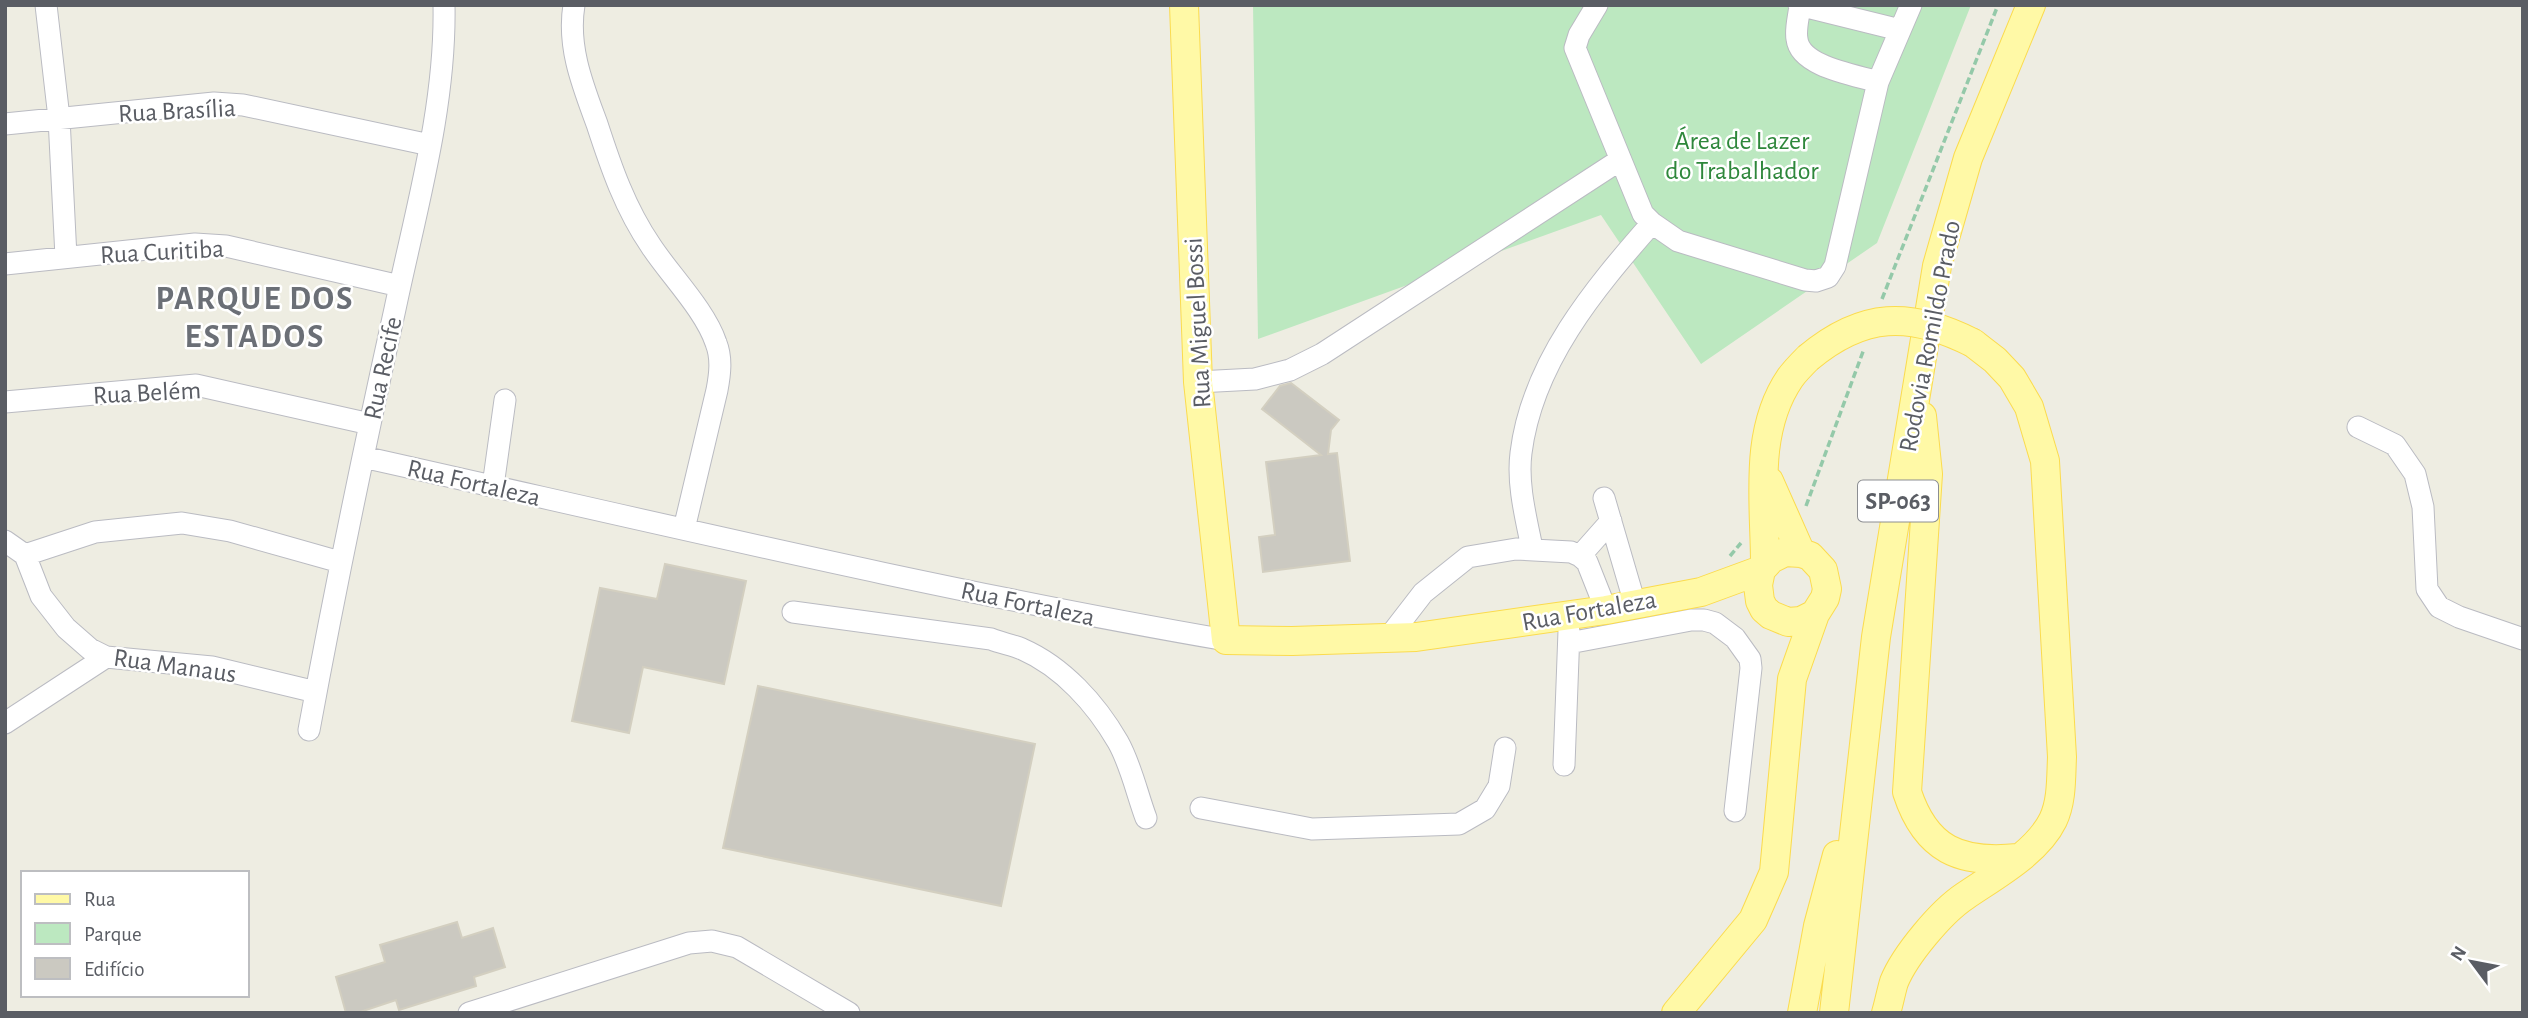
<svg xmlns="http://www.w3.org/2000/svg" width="2528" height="1018" font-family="'Alegreya Sans',sans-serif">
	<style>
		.green { fill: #bce8c0 }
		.building { fill: #cbc9c1; stroke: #d3cfc0; stroke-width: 2 }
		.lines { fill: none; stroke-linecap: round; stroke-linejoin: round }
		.minor-casing { stroke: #babbc2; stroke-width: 23 }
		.major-casing { stroke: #fbdb4e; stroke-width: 30 }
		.path { stroke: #94c9a9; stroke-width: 3.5; stroke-dasharray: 7 3.5; stroke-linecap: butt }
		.minor { stroke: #fff; stroke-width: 21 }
		.major { stroke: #fff9a6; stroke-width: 28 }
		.major-bridge-casing { stroke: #fbdb4e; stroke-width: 30; stroke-linecap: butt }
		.major-bridge { stroke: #fff9a6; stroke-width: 28 }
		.labels { text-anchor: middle; stroke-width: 5; stroke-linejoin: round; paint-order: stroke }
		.shield { fill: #fff; stroke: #8c8e92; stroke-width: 2 }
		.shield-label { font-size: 24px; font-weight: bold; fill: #5a5d64 }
		.street-label { font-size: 26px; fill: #5a5d64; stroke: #fff }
		.park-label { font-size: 26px; fill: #2e873b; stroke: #fff }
		.district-label { font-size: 33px; font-weight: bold; letter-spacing: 2px; fill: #6b6f76; stroke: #fff }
	</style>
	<rect width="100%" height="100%" fill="#eeede2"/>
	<path class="green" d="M1253,5H1971L1877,243L1701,364L1601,215L1258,339Z"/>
	<path class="building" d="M1291,383L1339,420L1331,430L1328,454L1337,453L1350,561L1263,572L1259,537L1275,535L1266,462L1321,455L1262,409L1280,386Z
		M665,564L746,581L724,684L643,667L629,733L572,721L600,588L657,599Z
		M758,686L1035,744L1001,906L723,848Z
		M457,922L462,938L493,928L505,967L474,977L476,986L399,1010L396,1000L357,1013H346L336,977L385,962L380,945Z"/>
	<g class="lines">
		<defs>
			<path id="minor" d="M46,5L59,118L66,257
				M574,5C567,47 583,86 597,124C611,167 625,208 651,246C670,275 705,310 716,343C722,358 720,374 717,390L684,529
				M1597,5L1579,35L1575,48L1643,214L1652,223L1678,241L1805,280L1816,281L1828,277L1835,266L1878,82L1911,5
				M1799,5L1900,30
				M1800,5C1799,16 1795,29 1797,39C1800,67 1856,75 1878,82
				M5,124L214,103L243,105L430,145
				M5,264L195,244L226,246L400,286
				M1198,382L1255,379L1290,370L1322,354L1620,160
				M5,402L196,385L370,424
				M2358,427L2395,445L2415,474L2423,507L2427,589L2439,607L2459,617L2523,639
				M363,457C650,521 936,590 1226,640
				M493,486L505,400
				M1604,498L1635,604
				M5,541L25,555L41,596L66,628L90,649L106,657L212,667L316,692
				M1532,548C1526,518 1517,484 1521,453C1532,363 1594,289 1652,223
				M25,555L95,532L182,523L230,531L340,562
				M1580,556L1611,521
				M793,612L991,639C1001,643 1012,645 1022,649C1063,667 1096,704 1118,742C1131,765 1137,794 1146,818
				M1389,637L1423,593L1468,557L1516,549L1571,552L1580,556L1587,562L1606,610
				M1569,643L1691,620H1704L1715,623L1735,638L1750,659L1751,668L1735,811
				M5,723L106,657
				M309,730C335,589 364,449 395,309C416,209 446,107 444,5
				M1564,765L1569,631
				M1201,808L1312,829L1459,824L1485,809L1499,786L1505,748
				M469,1013L689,943L712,941L737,947L849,1013"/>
			<path id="major" d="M1184,5L1198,382L1226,640L1292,641L1416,637L1606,610L1701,592L1761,570
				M1922,416L1928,474L1907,792C1926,850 1960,864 2018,858
				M1769,481L1801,553
				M1765,564C1765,503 1753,432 1790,378C1795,371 1802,364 1808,358
				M1676,1013L1753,920L1774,872L1792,679L1815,614L1825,598L1827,589L1823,570L1810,556L1801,553L1785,552L1771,559L1761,570L1758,585L1760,601L1764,609L1771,615L1788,622L1801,621L1815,614
				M1802,1013L1818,926L1837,855
				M1834,1013L1876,637L1937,266L1968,158L2031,5
				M1886,1013C1889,1003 1891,992 1894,982C1905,955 1941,912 1965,896C1994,876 2037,853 2053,820C2062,801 2061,778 2062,757L2045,461L2029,407L2012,378L1995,360L1973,343"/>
		</defs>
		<use href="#minor" class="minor-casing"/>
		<use href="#major" class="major-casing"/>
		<path class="path" d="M1882,299L1998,5
			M1806,506L1864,349
			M1730,556L1741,543"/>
		<use href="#minor" class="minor"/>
		<use href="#major" class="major"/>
		<defs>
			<path id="major-bridge" d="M1808,358C1863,312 1910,311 1973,343"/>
		</defs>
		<use href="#major-bridge" class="major-bridge-casing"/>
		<use href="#major-bridge" class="major-bridge"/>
	</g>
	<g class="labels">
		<rect class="shield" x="1858" y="480.5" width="80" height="41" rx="5"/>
		<g class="shield-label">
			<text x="1898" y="509">SP-063</text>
		</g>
		<g class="street-label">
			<text transform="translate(177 110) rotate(-3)" y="9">Rua Brasília</text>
			<text transform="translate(162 251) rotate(-3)" y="9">Rua Curitiba</text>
			<text transform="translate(1197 323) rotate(-93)" y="9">Rua Miguel Bossi</text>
			<text transform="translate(1929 336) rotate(-79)" y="9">Rodovia Romildo Prado</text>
			<text transform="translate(382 368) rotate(-78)" y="9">Rua Recife</text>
			<text transform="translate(147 392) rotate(-3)" y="9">Rua Belém</text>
			<text transform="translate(474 482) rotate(13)" y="9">Rua Fortaleza</text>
			<text transform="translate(1028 603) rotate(12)" y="9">Rua Fortaleza</text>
			<text transform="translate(1589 610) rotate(-10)" y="9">Rua Fortaleza</text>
			<text transform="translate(175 665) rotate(8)" y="9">Rua Manaus</text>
		</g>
		<g class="park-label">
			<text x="1742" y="149">Área de Lazer<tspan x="1742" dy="30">do Trabalhador</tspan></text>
		</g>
		<g class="district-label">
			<text x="255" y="309">PARQUE DOS<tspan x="255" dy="38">ESTADOS</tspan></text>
		</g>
	</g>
	<rect width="2528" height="1018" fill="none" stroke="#5a5d64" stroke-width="14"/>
	<rect x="21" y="871" width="228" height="126" fill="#ffffff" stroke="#bdbec1" stroke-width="2"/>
	<rect x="35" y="894" width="35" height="10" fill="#fff9a6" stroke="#bdbec1" stroke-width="2"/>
	<text x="84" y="906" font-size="21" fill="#5a5d64">Rua</text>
	<rect x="35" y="923" width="35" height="21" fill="#bce8c0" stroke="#bdbec1" stroke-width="2"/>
	<text x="84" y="941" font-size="21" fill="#5a5d64">Parque</text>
	<rect x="35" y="958" width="35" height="21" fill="#cbc9c1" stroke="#bdbec1" stroke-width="2"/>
	<text x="84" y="976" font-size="21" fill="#5a5d64">Edifício</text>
	<g transform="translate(2472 962) rotate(302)" stroke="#ffffff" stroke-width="5" paint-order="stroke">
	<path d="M0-5L12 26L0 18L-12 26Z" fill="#5a5d64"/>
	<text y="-10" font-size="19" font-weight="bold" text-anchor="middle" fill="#5a5d64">N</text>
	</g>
</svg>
